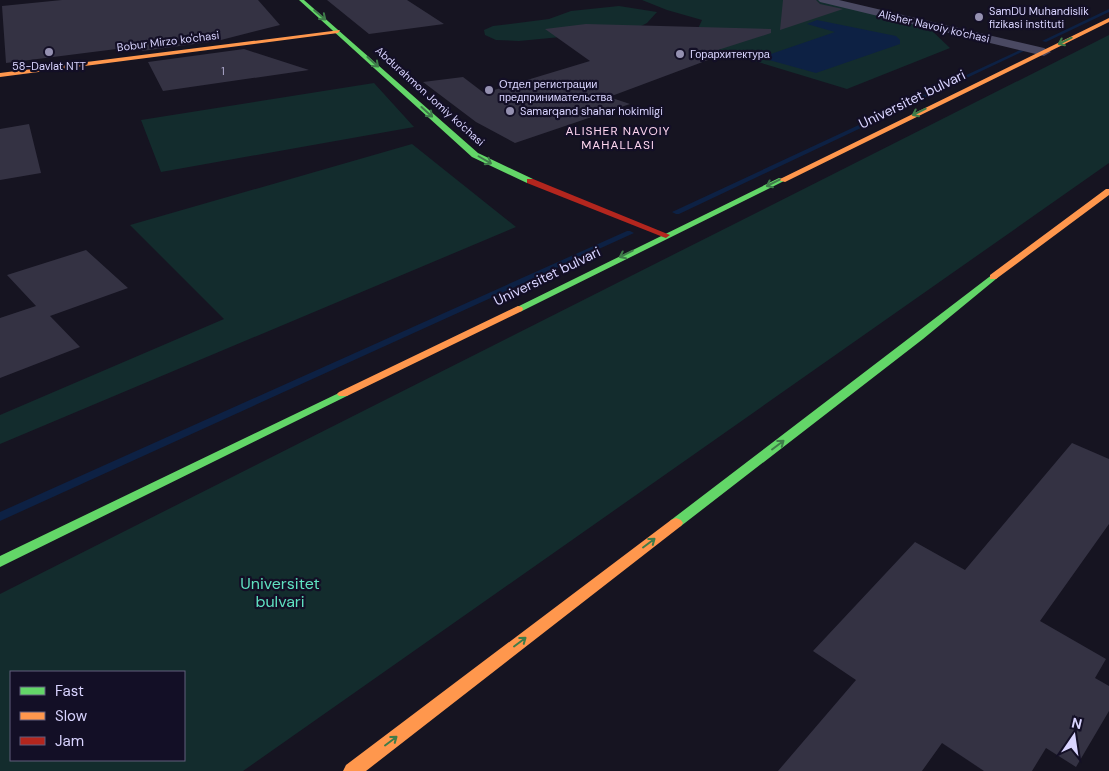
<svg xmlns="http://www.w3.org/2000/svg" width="1109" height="771" font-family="'DM Sans',sans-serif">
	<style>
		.green { fill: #132c2d; fill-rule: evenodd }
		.water { fill: #0d2144 }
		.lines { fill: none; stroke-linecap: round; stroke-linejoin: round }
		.stream { fill: #0d2144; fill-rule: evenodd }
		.building { fill: #343243 }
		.street { fill: #4a4962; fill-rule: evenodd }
		.fast { fill: #63d668; fill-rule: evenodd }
		.slow { fill: #ff974d; fill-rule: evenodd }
		.jam { fill: #b3261e; fill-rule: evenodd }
		.oneway { stroke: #3f7c4a }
		.poi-dot { fill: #9591b1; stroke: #130f26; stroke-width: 2 }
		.labels { text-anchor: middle; stroke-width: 4.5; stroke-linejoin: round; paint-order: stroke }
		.far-poi-label { font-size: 11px; fill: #d9d4ff; stroke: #130f26; text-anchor: start }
		.far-street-label { font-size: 11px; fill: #d9d4ff; stroke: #130f26 }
		.number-label { font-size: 11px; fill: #b0acd0 }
		.far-neighbourhood-label { font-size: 12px; letter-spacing: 1px; fill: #ffd6f0; stroke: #130f26 }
		.street-label { font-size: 14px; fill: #d9d4ff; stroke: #130f26 }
		.near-park-label { font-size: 16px; fill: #5fe0c0; stroke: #130f26 }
	</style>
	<rect width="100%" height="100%" fill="#161421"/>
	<path class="green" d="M642,0H818L929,28L950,48L847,89L692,42L702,20L667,10Z
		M619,6L657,12L647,23L633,30L519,41L496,40L485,35L484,30L493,26L549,19L571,11Z
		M1109,35V163L243,771H0V594ZM11,672H184V760H11Z
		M374,83L414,127L161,172L141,120Z
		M412,144L516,227L0,444V415L224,319L130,225Z"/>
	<path class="water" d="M817,20L896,36L900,40V44L816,73L769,60L768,55L835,32L807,24Z"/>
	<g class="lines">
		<path class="stream" d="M1109,9V12L1046,42L1042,41Z
			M1020,50L1024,51L679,214H676L672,212Z
			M627,231H630L634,233L0,521V512Z"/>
	</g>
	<path class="building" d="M62,0H258L280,25L217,41L142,51L140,46L6,63L2,6Z
		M327,0H407L444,24L369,34Z
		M783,0H816L820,4L843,9L780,30Z
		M586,24L771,29V33L696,57L708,60L609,97L630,104L515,143L476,122L423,82L463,77L484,93L590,61L545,29Z
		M244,49L309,70L163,91L148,62Z
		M29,124L41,173L0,180V129Z
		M86,250L128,288L50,316L80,347L0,378V318L36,306L7,275Z
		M1072,443L1109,459V524L1040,621L1106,659L1095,678L1109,686V711L1076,767L1046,748L1032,771H984L942,743L922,771H778L856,680L813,651L915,542L965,570Z"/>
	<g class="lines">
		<path class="street" d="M818,0H839L1044,48L1051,52L1044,56L820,2Z"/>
		<path class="fast" d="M299,0H304L478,153L533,179V183H527L472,157Z
			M779,178L786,180L522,311L518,312L513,309Z
			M993,274L998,277L996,279L923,339L681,526L676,528L671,526L669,523L671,520Z
			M343,391L347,392L349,394L347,396L0,567V556Z"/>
		<path class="slow" d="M1109,18V22L785,182L778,180Z
			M340,30L338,33L0,77V73Z
			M1106,189H1109V195L996,279H990V275Z
			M518,306L522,307L523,309L522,311L347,396H339L337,394L339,392Z
			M676,518L681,520L683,523L681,526L366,771H343L346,765L671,520Z"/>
		<path class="jam" d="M527,179H533L670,235L666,238L663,237L527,183Z"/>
	</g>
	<defs><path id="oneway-shaft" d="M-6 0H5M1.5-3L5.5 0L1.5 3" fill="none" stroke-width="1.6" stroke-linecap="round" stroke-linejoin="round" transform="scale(1.25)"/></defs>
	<g class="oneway">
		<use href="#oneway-shaft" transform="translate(320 15) rotate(40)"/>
		<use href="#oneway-shaft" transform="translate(1065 41) rotate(154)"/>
		<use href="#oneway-shaft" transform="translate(373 62) rotate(42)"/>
		<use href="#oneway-shaft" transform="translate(427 112) rotate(42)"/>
		<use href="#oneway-shaft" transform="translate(919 112) rotate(154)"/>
		<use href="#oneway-shaft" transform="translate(485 160) rotate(30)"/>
		<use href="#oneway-shaft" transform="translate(773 183) rotate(154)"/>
		<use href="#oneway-shaft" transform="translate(626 254) rotate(154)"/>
		<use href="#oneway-shaft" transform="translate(778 445) rotate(-37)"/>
		<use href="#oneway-shaft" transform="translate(649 543) rotate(-37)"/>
		<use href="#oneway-shaft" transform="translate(520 642) rotate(-37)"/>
		<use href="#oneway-shaft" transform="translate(391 741) rotate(-37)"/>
	</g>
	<g class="poi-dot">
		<circle cx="979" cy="17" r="5"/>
		<circle cx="49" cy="52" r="5"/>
		<circle cx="680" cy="54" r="5"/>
		<circle cx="489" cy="90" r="5"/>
		<circle cx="510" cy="111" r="5"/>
	</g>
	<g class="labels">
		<g class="far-poi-label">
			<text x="989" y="15">SamDU Muhandislik<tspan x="989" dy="13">fizikasi instituti</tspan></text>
			<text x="690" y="58">Горархитектура</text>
			<text x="49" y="70" text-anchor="middle">58-Davlat NTT</text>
			<text x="499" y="88">Отдел регистрации<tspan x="499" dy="13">предпринимательства</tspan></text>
			<text x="520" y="115">Samarqand shahar hokimligi</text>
		</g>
		<g class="far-street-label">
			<text transform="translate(934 26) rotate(13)" y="4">Alisher Navoiy ko'chasi</text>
			<text transform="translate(168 41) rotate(-7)" y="4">Bobur Mirzo ko'chasi</text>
			<text transform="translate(430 96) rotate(42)" y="4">Abdurahmon Jomiy ko'chasi</text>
		</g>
		<g class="number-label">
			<text x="223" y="75">1</text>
		</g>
		<g class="far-neighbourhood-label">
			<text x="618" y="135">ALISHER NAVOIY<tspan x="618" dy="14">MAHALLASI</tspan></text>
		</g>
		<g class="street-label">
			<text transform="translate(912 99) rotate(-26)" y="5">Universitet bulvari</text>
			<text transform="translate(547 276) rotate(-26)" y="5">Universitet bulvari</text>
		</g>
		<g class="near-park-label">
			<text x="280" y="589">Universitet<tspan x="280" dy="18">bulvari</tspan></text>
		</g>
	</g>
	<rect x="10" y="671" width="175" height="90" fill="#130f26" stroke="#625e7d"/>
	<rect x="20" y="687" width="25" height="8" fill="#63d668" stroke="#625e7d"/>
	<text x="55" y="696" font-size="15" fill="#d9d4ff">Fast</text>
	<rect x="20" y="712" width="25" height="8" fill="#ff974d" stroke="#625e7d"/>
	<text x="55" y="721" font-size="15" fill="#d9d4ff">Slow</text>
	<rect x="20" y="737" width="25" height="8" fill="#b3261e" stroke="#625e7d"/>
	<text x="55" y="746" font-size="15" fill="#d9d4ff">Jam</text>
	<g transform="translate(1074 736) rotate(13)" stroke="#130f26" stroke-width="4" paint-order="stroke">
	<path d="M0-4L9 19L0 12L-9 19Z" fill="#d9d4ff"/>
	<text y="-8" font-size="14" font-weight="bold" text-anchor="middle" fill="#d9d4ff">N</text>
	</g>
</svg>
